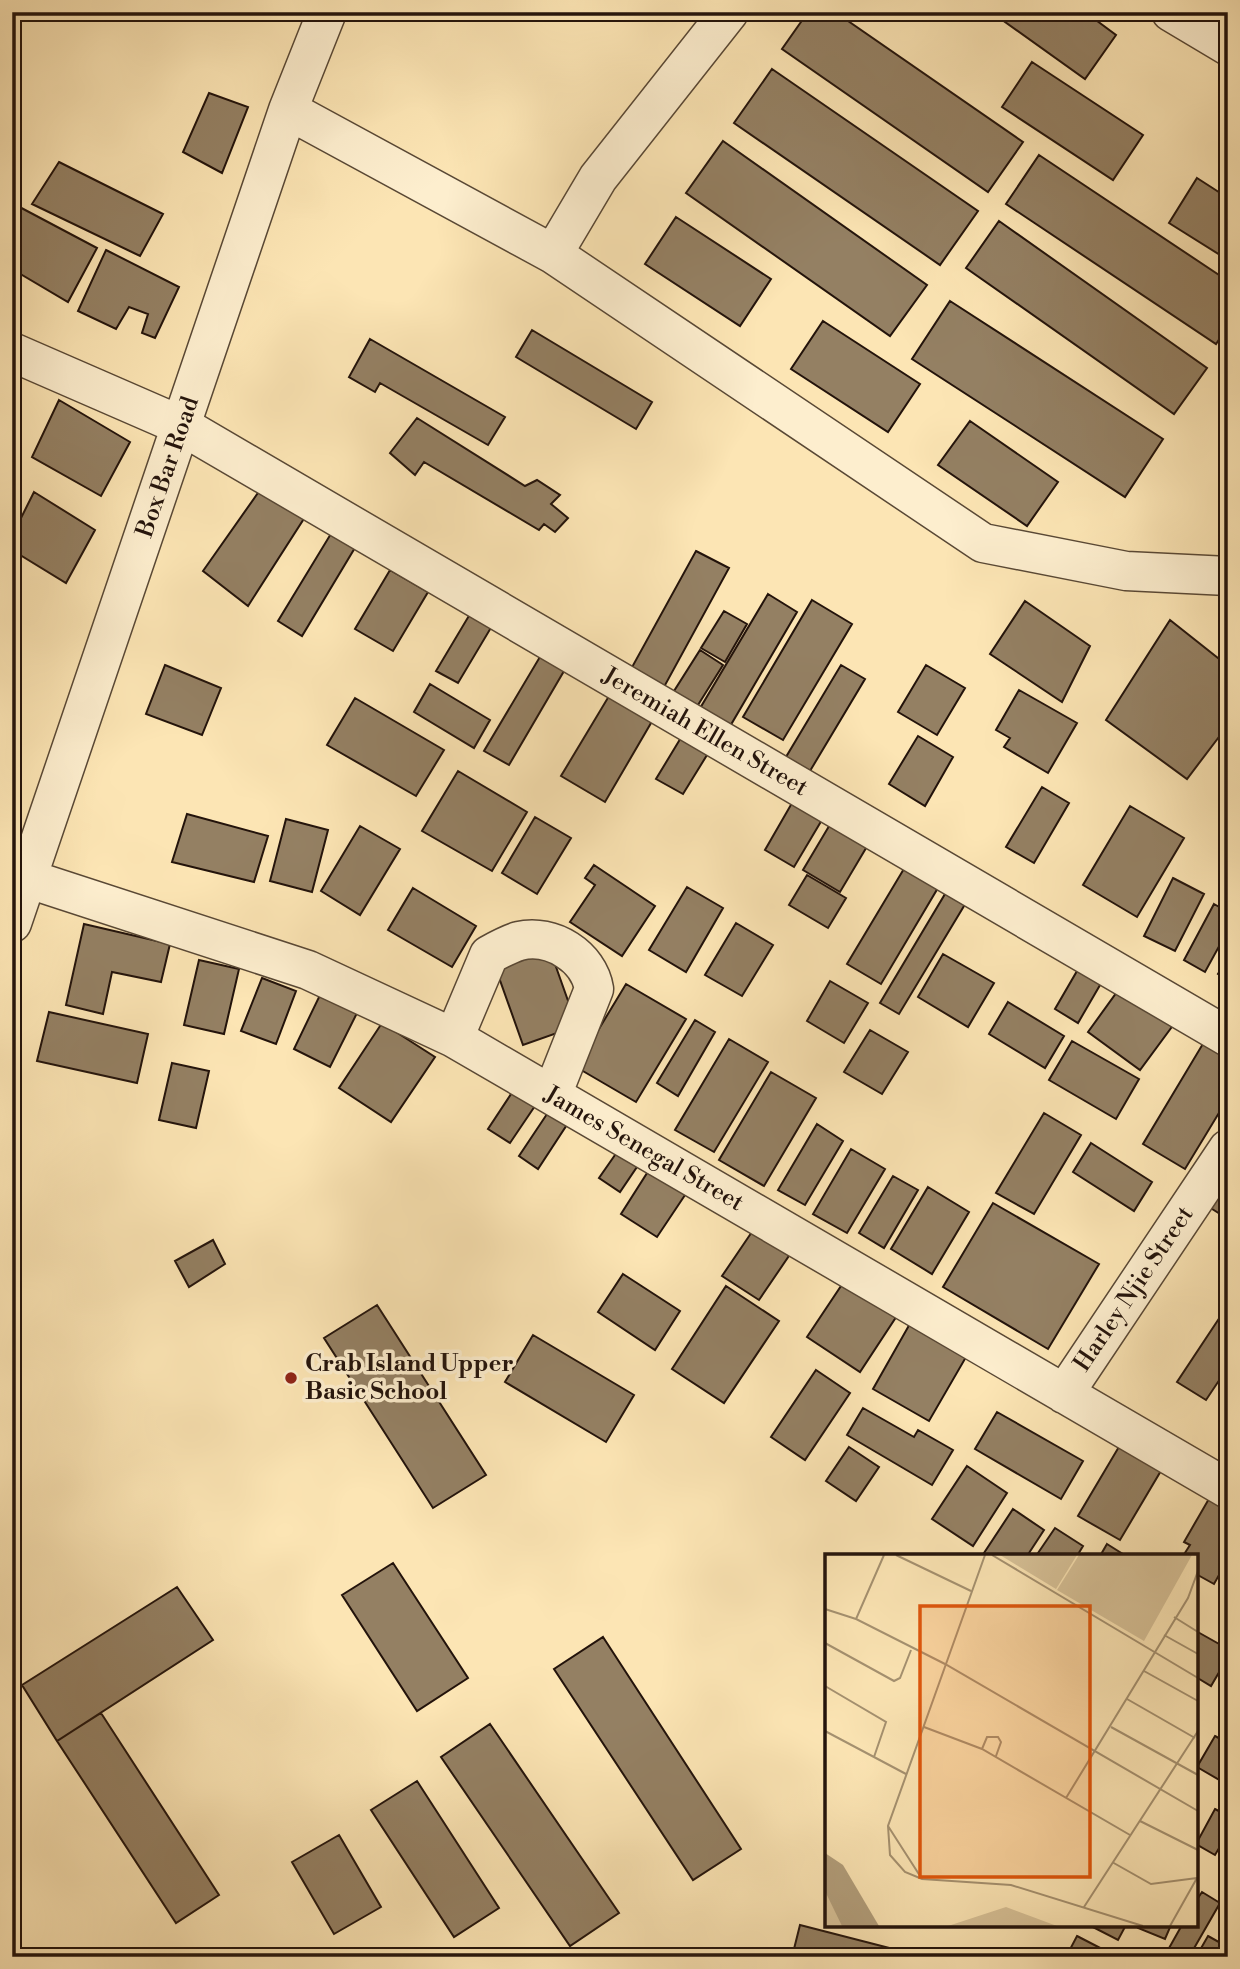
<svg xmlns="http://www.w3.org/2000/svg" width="1240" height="1969" font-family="'Libre Bodoni',serif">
  <rect width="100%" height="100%" fill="#fce5b4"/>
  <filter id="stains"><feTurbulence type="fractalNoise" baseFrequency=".00286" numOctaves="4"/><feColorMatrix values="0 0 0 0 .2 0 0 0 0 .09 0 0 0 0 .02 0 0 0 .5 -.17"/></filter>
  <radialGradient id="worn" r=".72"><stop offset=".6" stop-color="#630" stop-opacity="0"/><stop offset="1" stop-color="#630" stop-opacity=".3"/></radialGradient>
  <path fill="#948063" stroke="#23130b" stroke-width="2" d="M12,12H25L12,34Z
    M808,12H835L1023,142L988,192L782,49Z
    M991,12H1085L1116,35L1085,79Z
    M1032,62L1143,135L1113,180L1002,107Z
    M772,69L978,211L940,265L734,123Z
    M209,93L248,107L222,173L183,152Z
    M723,141L927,285L890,336L686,193Z
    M1039,155L1228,281V326L1216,344L1006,204Z
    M59,162L163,214L140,256L32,204Z
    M1197,178L1228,198V260L1169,223Z
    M12,203L97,248L68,302L12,269Z
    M676,217L771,279L740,326L645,264Z
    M999,221L1207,368L1174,414L966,268Z
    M106,250L179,287L155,338L142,333L148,314L129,307L116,329L78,311Z
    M950,301L1163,439L1125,497L912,359Z
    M823,321L920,384L888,432L791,369Z
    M532,330L652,402L636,429L516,357Z
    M370,339L505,417L488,445L380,383L375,392L349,377Z
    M59,400L130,442L101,496L32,457Z
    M417,418L525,486L537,480L560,495L551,504L568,518L555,532L544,524L539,530L424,462L415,475L390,453Z
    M970,421L1058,482L1027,526L938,465Z
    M260,490L305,517L248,606L203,571Z
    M34,492L95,530L66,583L12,550V536Z
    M332,532L356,546L302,636L278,621Z
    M696,551L729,568L664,687L631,669Z
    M390,570L428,592L393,651L355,629Z
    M768,594L797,612L729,728L699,710Z
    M812,600L852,624L783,740L743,717Z
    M1025,601L1090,646L1062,702L990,654Z
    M724,611L747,624L725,662L701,648Z
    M470,614L492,626L458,683L436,671Z
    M1170,620L1228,666V725L1187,779L1106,720Z
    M547,645L571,659L509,765L484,751Z
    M700,650L723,665L693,713L669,699Z
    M165,665L221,688L202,735L146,714Z
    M841,665L865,679L807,776L783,762Z
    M926,665L965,688L937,735L898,712Z
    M430,684L490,720L474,748L414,712Z
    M615,686L658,711L605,802L561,776Z
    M1019,690L1077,723L1048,773L1004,747L1010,738L996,730Z
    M355,698L444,750L416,796L327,745Z
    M688,726L715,742L683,794L656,779Z
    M918,736L953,757L925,806L889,784Z
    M458,771L527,812L492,871L422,831Z
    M1042,787L1069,803L1034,863L1006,847Z
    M796,796L826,813L794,867L765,850Z
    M1130,806L1184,838L1137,917L1083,885Z
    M187,814L268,836L254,882L172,862Z
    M835,816L872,838L840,892L803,870Z
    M535,817L571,838L537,894L502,873Z
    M286,819L328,830L312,892L270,881Z
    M360,826L400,849L360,915L321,891Z
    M911,857L945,876L881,984L847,964Z
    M594,865L655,906L622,956L570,922L595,885L585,878Z
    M807,875L846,898L828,928L789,905Z
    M1173,878L1204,894L1175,951L1144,936Z
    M951,884L970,896L899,1014L880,1003Z
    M687,887L723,908L686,972L649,950Z
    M413,888L476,926L452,967L388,930Z
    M1214,904L1228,912V930L1205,972L1184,960Z
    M736,923L773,945L742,996L705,975Z
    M84,924L170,944L161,982L112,972L103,1014L66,1005Z
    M550,950L577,1026L523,1045L496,969Z
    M943,954L994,983L968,1027L918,997Z
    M1228,958V980L1218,974Z
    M1084,959L1107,973L1078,1023L1055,1009Z
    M199,960L239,969L224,1034L184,1025Z
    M262,978L296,991L276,1044L241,1031Z
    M830,981L868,1003L844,1043L807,1021Z
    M626,984L686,1019L636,1102L576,1067Z
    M1122,985L1174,1024L1140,1070L1088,1032Z
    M320,995L357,1013L330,1067L294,1049Z
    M1008,1002L1064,1036L1045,1068L989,1034Z
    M49,1012L148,1034L137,1083L37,1061Z
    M695,1020L715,1032L678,1096L657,1083Z
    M382,1023L435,1057L391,1122L339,1088Z
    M870,1030L908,1052L882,1094L844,1072Z
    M1207,1037L1228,1049V1098L1185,1169L1143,1144Z
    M729,1039L768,1062L714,1152L675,1130Z
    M1072,1041L1139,1079L1116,1119L1049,1080Z
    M172,1063L209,1071L196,1128L159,1120Z
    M771,1072L816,1098L764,1186L719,1160Z
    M519,1082L541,1097L510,1143L488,1129Z
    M553,1105L572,1117L538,1169L519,1156Z
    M1044,1113L1081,1135L1034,1214L996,1193Z
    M817,1124L843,1141L805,1205L778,1190Z
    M624,1142L645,1155L620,1192L599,1178Z
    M1091,1143L1152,1182L1134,1211L1073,1172Z
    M851,1149L885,1169L847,1233L813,1214Z
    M656,1159L693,1183L657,1237L621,1214Z
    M893,1176L918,1190L884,1248L859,1233Z
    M1228,1179V1219L1209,1207Z
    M928,1187L969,1212L932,1274L891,1249Z
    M993,1203L1099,1264L1048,1349L943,1287Z
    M760,1220L797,1244L759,1300L722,1276Z
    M213,1240L225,1264L189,1287L175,1261Z
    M851,1271L904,1305L860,1372L807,1337Z
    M623,1274L680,1311L655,1350L598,1312Z
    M726,1286L779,1321L724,1403L672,1369Z
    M377,1305L486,1475L433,1508L324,1338Z
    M1224,1311L1228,1313V1367L1206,1400L1177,1382Z
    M916,1313L973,1345L929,1421L873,1389Z
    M533,1335L634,1395L606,1442L505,1382Z
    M816,1370L850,1393L805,1460L771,1437Z
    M863,1408L914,1437L918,1430L953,1450L932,1485L847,1435Z
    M997,1412L1083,1461L1061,1499L975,1449Z
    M1120,1445L1162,1469L1120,1540L1078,1516Z
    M849,1447L879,1467L856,1501L826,1481Z
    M967,1466L1007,1493L973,1546L932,1519Z
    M1210,1497L1228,1507V1559L1214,1584L1196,1574V1556H1183L1190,1545L1184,1542Z
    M1013,1509L1044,1530L1027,1556H982Z
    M1055,1528L1083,1546L1077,1556H1036Z
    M1107,1544L1126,1556H1100Z
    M393,1563L468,1678L417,1711L342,1595Z
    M177,1587L213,1640L57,1741L22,1685Z
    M1196,1631L1228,1649V1657L1211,1686L1196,1677Z
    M603,1637L741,1849L693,1880L554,1669Z
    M101,1713L219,1895L176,1923L57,1741Z
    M490,1724L619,1913L570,1946L441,1757Z
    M1215,1736L1228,1743V1785L1197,1767Z
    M417,1781L499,1908L454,1937L371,1810Z
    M1215,1809L1228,1816V1833L1215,1855L1196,1844Z
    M339,1835L381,1907L334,1934L292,1862Z
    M1202,1892L1220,1903L1189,1957H1164L1182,1925H1196V1901Z
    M1228,1919V1936L1221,1931Z
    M800,1925L905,1952L904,1957H792Z
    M1089,1925H1126L1118,1940Z
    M1139,1925H1171L1165,1939L1138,1928Z
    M1077,1936L1112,1954L1111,1957H1066Z
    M1208,1936L1228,1947V1957H1196Z"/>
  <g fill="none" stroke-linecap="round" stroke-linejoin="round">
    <g stroke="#594835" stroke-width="41">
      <path id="minor" d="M1171,12L1228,46
        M288,110L553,254L983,543L1126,571L1228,576
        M553,254L598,178L729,12
        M12,352L182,426L1228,1037
        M29,879L308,970L454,1038L1228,1489
        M12,923L288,110L327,12
        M454,1038L489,955C498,950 509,944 519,941C552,933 589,957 594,989L552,1095
        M1064,1394L1228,1149"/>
    </g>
    <use href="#minor" stroke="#fdeece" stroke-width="38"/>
  </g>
  <circle fill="#8f2418" stroke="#fdeece" stroke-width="2.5" cx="291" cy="1378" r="7"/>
  <g text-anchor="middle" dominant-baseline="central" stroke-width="7" stroke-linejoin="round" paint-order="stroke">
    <g font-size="24" fill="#23130b" stroke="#fdeece">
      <text transform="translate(168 467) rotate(-71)">Box Bar Road</text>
      <text transform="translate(705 732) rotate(30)">Jeremiah Ellen Street</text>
      <text transform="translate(644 1149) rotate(30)">James Senegal Street</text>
      <text transform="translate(1134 1289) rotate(-56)">Harley Njie Street</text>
    </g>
    <g font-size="24" font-weight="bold" fill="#23130b" stroke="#fdeece" text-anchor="start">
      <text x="305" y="1364">Crab Island Upper<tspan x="305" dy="28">Basic School</tspan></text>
    </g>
  </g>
  <g transform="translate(825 1554)">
    <rect width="373" height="373" fill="#fce5b4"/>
    <path d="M175,1H252L231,35ZM254,1H367L319,87L232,36ZM0,319L48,372H0ZM181,353L232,372H123Z" fill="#d7c197"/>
    <path d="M0,299L18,311L54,372H17L0,337Z" fill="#b29e7b"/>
    <path fill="none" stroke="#a59170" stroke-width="2" d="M59,1L31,65L120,110L373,257M71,1L146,37M160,1L63,272L65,301L80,318L97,325L186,331L318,372M167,1L373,124M0,55L31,65M349,63L373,78M339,81L373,100M0,89L69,127L75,124L86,96M319,117L373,147M0,132L61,168L49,203M302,145L370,184M99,173L157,195L305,281M286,173L373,221M0,177L81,220M157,195L162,183H173L176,188L171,202M241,244L363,44L373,17M315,267L373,296M63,272L97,325M287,308L326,330L372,324M259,353L373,177M345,372L372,324"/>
    <path fill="#de560c" fill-opacity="0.15" stroke="#de560c" stroke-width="3.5" d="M95,52H265V323H95Z"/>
    <rect width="373" height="373" fill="none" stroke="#23130b" stroke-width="3.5"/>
  </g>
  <rect width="1240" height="1969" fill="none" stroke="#fce5b4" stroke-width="42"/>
  <rect x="14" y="14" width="1212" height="1941" fill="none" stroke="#23130b" stroke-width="3.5"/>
  <rect x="21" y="21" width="1198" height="1927" fill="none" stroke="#23130b" stroke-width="2"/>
  <rect width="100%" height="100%" filter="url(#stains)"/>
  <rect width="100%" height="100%" fill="url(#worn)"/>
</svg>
